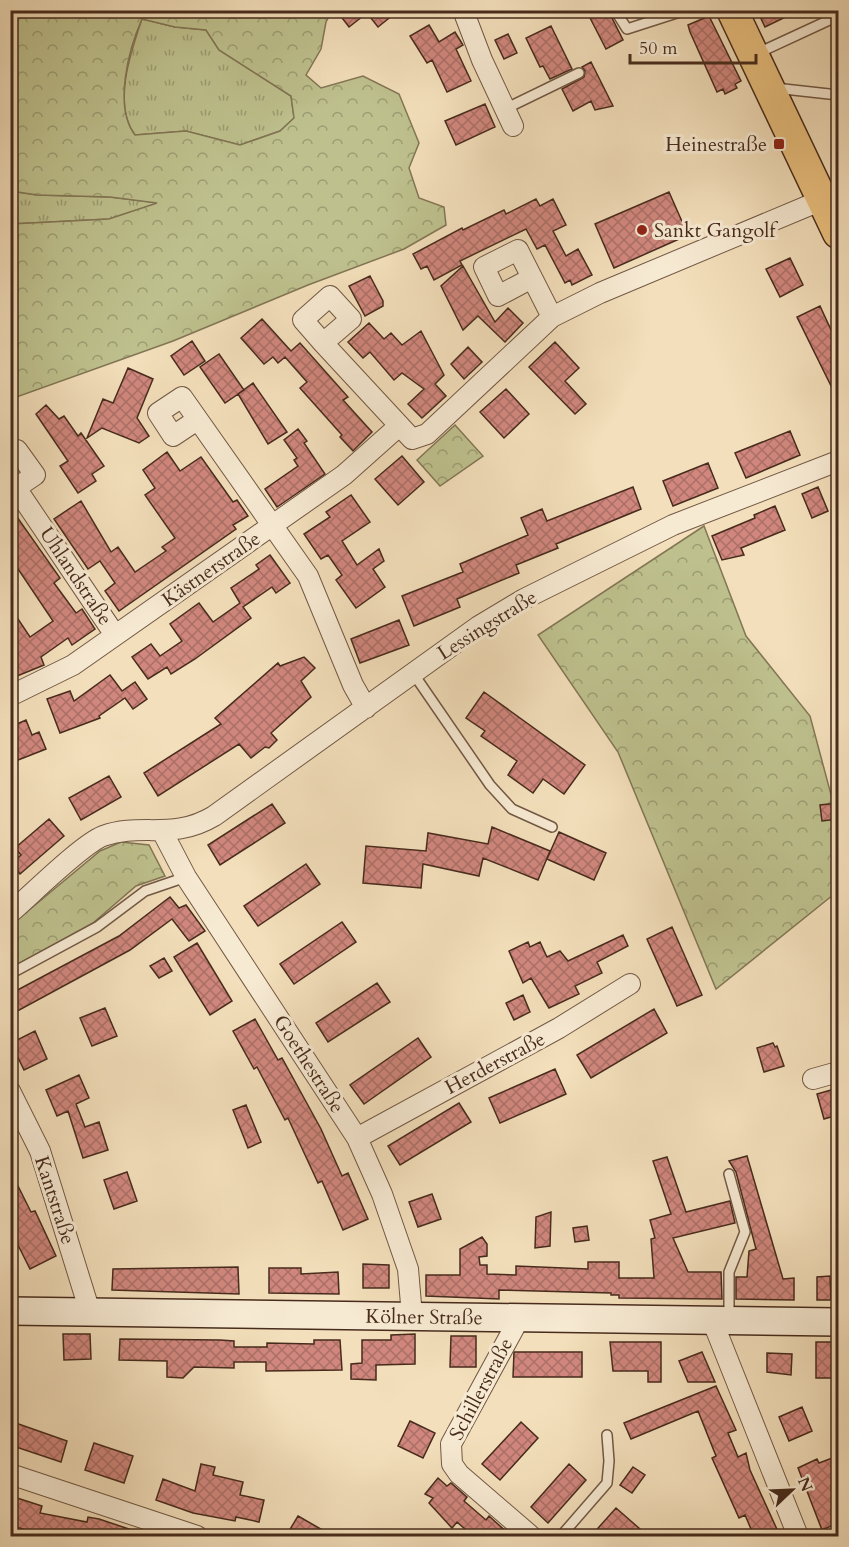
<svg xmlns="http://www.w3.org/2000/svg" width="849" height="1547" font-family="Cardo,serif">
  <defs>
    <pattern id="grass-tufts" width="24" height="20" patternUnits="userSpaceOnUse" patternTransform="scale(1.5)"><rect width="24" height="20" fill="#bec18e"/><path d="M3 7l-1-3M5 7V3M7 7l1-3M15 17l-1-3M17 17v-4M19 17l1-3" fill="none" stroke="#9c9d73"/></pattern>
    <pattern id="forest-crowns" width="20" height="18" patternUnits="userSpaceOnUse" patternTransform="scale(1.5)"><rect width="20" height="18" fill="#bec18e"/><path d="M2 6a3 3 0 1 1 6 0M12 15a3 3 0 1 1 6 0" fill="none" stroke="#9c9d73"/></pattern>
    <pattern id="building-cross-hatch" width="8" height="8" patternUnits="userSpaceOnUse" patternTransform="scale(1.5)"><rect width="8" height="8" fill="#d1877e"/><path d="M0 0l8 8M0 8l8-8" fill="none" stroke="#ab6f66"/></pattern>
  </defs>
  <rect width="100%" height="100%" fill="#f3dfbb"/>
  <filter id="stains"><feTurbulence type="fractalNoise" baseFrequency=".00333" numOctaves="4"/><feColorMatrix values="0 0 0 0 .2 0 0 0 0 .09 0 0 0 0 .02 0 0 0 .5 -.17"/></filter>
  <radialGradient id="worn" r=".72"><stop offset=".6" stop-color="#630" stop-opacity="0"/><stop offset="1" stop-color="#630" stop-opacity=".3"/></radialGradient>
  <path fill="url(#grass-tufts)" stroke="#827655" stroke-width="1.5" d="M142,19L175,27L206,30L219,50L291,96L294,118L280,131L240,145L186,131L135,135C112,105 131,51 142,19Z
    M11,191L38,195L110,197L159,203L109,219L11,224Z"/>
  <path fill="url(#forest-crowns)" stroke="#827655" stroke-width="1.5" fill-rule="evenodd" d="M11,10L332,11L326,22L321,49L306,75L321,88L363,76L399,94L419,143L409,168L419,198L444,207L446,225L404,249L308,285L173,341L11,399V224L109,219L157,203L110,197L37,195L11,191ZM142,19L175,27L206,30L219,50L291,96L294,118L280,131L240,145L186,131L135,135C113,107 129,48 142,19Z
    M455,425L483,456L440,486L417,460Z
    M704,526L746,636L810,716L837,817L838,891L716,989L618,752L538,635Z
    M121,842L149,845L165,876L136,886L93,923L11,968V925L100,851Z"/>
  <path fill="url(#building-cross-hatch)" stroke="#472b1c" stroke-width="1.5" d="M336,10H399L378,27L367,13L349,27Z
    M586,10H608L623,40L606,49Z
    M757,10H800L765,27Z
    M709,16L741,81L735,84L737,88L725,94L723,89L717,92L690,32L688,25Z
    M429,25L439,42L455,32L463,45L456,49L471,81L447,92L432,60L427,63L410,36Z
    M551,26L572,69L550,79L543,66L540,67L526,38Z
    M508,34L517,53L504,59L495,40Z
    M591,62L613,106L595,110L591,101L573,111L562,89L584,77L585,71L582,67Z
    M485,104L495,127L456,145L445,121Z
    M669,192L688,235L614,268L595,224Z
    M536,199L540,206L553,199L566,225L553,231L566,256L578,249L592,275L572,285L570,280L565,283L545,245L537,249L526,229L460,261L462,265L434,280L427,266L421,269L413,254L462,228L463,230L504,210L506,214Z
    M790,258L803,285L780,297L766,269Z
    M463,266L495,322L508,308L523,323L505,342L478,316L463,330L441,286Z
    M370,276L383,301V306L365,316L349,286Z
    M820,306L838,345V400L797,317Z
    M262,319L291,351L300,343L348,397L343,400L372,432L353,451L340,437L342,435L300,388L307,382L285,357L278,363L273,357L264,364L241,338Z
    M369,323L384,339L391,333L402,345L421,331L444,375L435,384L446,396L422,418L408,404L424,389L402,373L394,380L370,352L363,358L348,342Z
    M192,341L205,361L184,375L171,356Z
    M555,342L579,368L565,381L586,404L575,414L529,367Z
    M468,347L482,362L464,379L451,364Z
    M219,354L244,390L225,403L200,367Z
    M128,368L153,379L137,418L149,436L139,443L102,428L87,438L103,399L113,403Z
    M253,383L287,432L268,444L238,394Z
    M506,389L529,414L504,438L480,412Z
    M46,405L59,419L64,416L78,436L81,433L104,466L92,474L96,481L78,493L60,466L68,461L36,414Z
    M298,429L307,441L304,443L325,474L277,507L265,489L298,466L294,460L297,458L284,440Z
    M790,431L800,455L746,478L735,453Z
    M167,452L180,471L201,457L233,502L237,500L248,516L233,525L236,529L119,611L105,591L115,583L100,561L88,569L54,519L81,501L111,552L118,547L135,572L166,551L162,547L175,538L145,495L155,488L143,470Z
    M402,456L424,482L398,505L375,479Z
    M708,463L718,488L673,506L663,481Z
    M633,487L641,509L556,544L558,548L516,565L519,573L457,599L460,607L414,626L402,596L463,572L460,564L528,535L521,518L542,509L547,521Z
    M818,487L828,511L812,518L802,494Z
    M351,495L370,522L342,541L357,565L379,549L384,561L373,569L385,587L356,608L336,580L342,575L328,555L321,559L304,534L330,517L326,512Z
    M775,506L785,530L741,548L744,555L722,560L712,536L755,518L754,515Z
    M10,507L60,578L54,583L76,613L82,609L95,629L72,645L68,638L41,657L44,665L10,679V607L30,637L53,621L10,557Z
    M270,555L290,583L276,593L272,587L243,607L251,618L195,659L171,674L167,667L148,679L132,657L151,644L160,656L182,641L170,624L199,603L213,622L240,603L231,588L259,569L256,565Z
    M399,620L409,645L360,663L351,639Z
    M304,657L315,668L301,681L311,697L271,733L277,740L269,748L265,747L251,758L239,744L158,796L144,773L221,724L215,718L278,663L280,666Z
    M110,675L122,691L135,682L147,699L133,709L125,698L99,716L100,718L60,733L47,699L70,691L74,701Z
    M484,692L585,765L564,794L543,779L533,793L508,775L517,761L481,736L485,731L466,718Z
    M26,720L32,735L39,732L46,749L13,762L10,755V727Z
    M109,776L121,797L81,820L69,798Z
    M838,803V819L822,821L820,805Z
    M272,804L285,823L220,865L208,845Z
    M49,819L64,836L20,874L11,864L21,855L15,848Z
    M492,827L550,851L538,880L483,858L479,876L423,864L421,888L363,883L366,846L426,851L428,833L488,844Z
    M559,832L606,853L594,880L547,859Z
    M306,864L320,884L258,926L244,906Z
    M170,897L179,908L186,905L205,931L189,941L172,919L130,950L10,1015V994L119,936Z
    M342,922L356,942L294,984L280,964Z
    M672,927L702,995L677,1006L647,939Z
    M623,935L628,946L597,962L602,973L575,986L579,994L549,1008L531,978L523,983L509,951L528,942L530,947L540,942L547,957L560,951L568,961Z
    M197,943L232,1001L210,1015L174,957Z
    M164,958L172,971L159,978L150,966Z
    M377,983L390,1002L328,1042L316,1023Z
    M523,995L530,1012L514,1020L506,1003Z
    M105,1008L117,1036L92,1046L80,1018Z
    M654,1009L667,1033L591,1078L577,1055Z
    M255,1019L278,1060L282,1058L321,1129L342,1176L348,1173L368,1219L343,1230L322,1181L318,1183L288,1118L285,1120L257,1067L254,1069L233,1031Z
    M35,1031L47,1059L24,1070L11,1043Z
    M418,1038L431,1057L364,1104L350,1085Z
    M773,1043L775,1047L777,1046L784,1066L764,1072L757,1048Z
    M555,1069L566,1094L500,1123L489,1098Z
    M79,1075L89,1098L76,1104L85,1127L99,1122L108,1150L83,1158L68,1111L57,1116L46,1090Z
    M838,1088V1115L824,1119L817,1094Z
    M459,1103L471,1122L400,1165L388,1146Z
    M246,1105L261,1142L248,1148L233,1110Z
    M747,1156L783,1279L794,1278V1300L736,1299V1277H747L749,1251L756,1249L736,1172L729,1161Z
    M667,1157L686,1212L730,1201L735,1223L673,1238L688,1272H721L722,1299L619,1298V1295H611V1293L499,1290V1299L426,1296V1275H460V1249L482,1237L487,1244V1256L479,1257L480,1265H487V1274L516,1275V1266L588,1269V1262H619V1278H654L651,1239L655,1238L650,1220L671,1214L653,1161Z
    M10,1170L31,1212L35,1211L56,1256L30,1269L10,1229Z
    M127,1172L137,1201L114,1209L104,1180Z
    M432,1194L441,1219L418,1227L409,1202Z
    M551,1212L550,1246L535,1248L536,1217Z
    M587,1226L589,1240L575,1242L573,1228Z
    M363,1264L389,1265V1288H363Z
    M238,1267L239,1294L112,1290L113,1269Z
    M269,1268H301V1274L338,1272L339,1294L269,1293Z
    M830,1276L831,1300H817V1277Z
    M63,1334H90L91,1359L64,1360Z
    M415,1334V1364L376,1365V1380L351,1379V1364L362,1363V1340H391V1335Z
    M451,1336H476V1367H450Z
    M120,1339L220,1340L234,1341V1347H267V1343L314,1344V1340H340L342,1370L266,1371V1362H234V1368L194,1367L183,1378L167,1377V1361L119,1360Z
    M610,1342H661V1382H648V1371H613Z
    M816,1342H838V1378H816Z
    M514,1352H582V1377H513Z
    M702,1352L715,1382H688L679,1361Z
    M767,1353L792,1354L791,1375L767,1372Z
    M716,1386L736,1430L728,1433L738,1457L746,1453L750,1470L780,1536H754L745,1515L739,1518L712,1458L716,1456L698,1411L631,1439L624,1423Z
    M802,1407L812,1431L789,1441L779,1417Z
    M10,1421L67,1441L61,1462L10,1445Z
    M410,1421L435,1433L423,1458L398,1446Z
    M521,1422L538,1438L500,1480L482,1464Z
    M94,1443L133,1456L124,1483L85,1470Z
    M835,1457L838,1463V1523L822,1530L798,1468L817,1459L819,1463Z
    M201,1464L215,1467L213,1475L243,1482L240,1495L264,1500L259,1522L236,1517L235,1521L193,1513L156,1500L163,1479L195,1491Z
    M569,1464L586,1480L548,1523L531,1507Z
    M633,1467L645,1475L632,1493L620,1485Z
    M438,1478L447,1486L451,1483L467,1497L464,1501L486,1520L489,1516L511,1536H473L457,1522L452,1528L429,1503L433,1498L425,1494Z
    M17,1498L42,1506L40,1513L87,1522L88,1517L99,1519L144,1534V1536H45L10,1525Z
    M616,1508L648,1536H591Z
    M298,1516L333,1536H286Z"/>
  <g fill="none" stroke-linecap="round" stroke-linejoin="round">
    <g stroke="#725844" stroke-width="12">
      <path id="lane" d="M615,10L627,29L686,10
        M756,54L838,16
        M775,88L838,95
        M505,109L579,73
        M413,673L490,785L512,809L552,827
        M10,974L97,927L145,891L186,877
        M729,1174L745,1232L729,1272V1319
        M561,1536L607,1483L609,1461L607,1435"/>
    </g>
    <g stroke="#725844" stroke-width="22">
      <path id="street" d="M463,10L482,60L513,126
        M532,278L498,296L484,267L518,250L552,317
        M323,343L303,320L330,296L351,319L323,343L412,439L427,434L552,317L600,293L822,200
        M197,420L173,436L158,413L182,397L308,576L353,685L366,708
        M10,454L17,450L35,475L10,492
        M16,488L115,635
        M10,696L73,665L344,475L399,426
        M162,831L186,877L357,1138L382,1194L408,1269L412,1316
        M10,913C30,896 82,844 103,836C142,822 172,841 214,816L479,626L524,599L673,525L838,461
        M813,1079L838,1072
        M10,1091L40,1151L90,1312
        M357,1138L559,1028L630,984
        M520,1317L451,1444L452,1464L459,1474L531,1536
        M712,1320L798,1536
        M10,1474L197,1536"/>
    </g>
    <g stroke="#472b1c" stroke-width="30">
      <g id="secondary">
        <path id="s1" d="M10,1311L838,1322"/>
      </g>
    </g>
    <g stroke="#472b1c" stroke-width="33">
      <path id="primary" d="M732,10L838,233"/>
    </g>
    <use href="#lane" stroke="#f7ead3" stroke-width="9"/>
    <use href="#street" stroke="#f7ead3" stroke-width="20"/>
    <use href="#secondary" stroke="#f7ead3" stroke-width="27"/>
    <use href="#primary" stroke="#eac07e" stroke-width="30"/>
  </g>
  <g fill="#8f2418" stroke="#f7ead3" stroke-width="2">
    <rect x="773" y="138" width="12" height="12" rx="3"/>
    <circle cx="642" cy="230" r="6"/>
  </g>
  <g text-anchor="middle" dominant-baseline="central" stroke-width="6" stroke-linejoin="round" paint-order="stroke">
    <g font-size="20" fill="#472b1c" stroke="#f7ead3" text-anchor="end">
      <text x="767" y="144">Heinestraße</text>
      <text x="654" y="230" text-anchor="start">Sankt Gangolf</text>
    </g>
    <g font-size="20" fill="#472b1c" stroke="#f7ead3">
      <text transform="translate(211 569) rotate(-35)">Kästnerstraße</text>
      <text transform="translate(76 576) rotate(56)">Uhlandstraße</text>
      <text transform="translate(487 625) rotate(-32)">Lessingstraße</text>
      <text transform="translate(495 1063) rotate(-28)">Herderstraße</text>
      <text transform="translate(309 1064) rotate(57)">Goethestraße</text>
      <text transform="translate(55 1200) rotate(72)">Kantstraße</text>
      <text stroke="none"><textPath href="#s1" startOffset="414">Kölner Straße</textPath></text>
      <text transform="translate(481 1389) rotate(-62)">Schillerstraße</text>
    </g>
  </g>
  <rect width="849" height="1547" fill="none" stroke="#f3dfbb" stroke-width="36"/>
  <rect x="12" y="12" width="825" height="1523" fill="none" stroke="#472b1c" stroke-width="3"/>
  <rect x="18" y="18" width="813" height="1511" fill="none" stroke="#472b1c" stroke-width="1.5"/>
  <g transform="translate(792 1490) rotate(67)" stroke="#f7ead3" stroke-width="4.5" paint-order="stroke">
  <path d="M0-4.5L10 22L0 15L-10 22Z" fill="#472b1c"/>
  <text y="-9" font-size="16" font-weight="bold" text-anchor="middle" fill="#472b1c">N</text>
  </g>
  <path d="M630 54v9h126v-9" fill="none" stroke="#472b1c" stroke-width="3"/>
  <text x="639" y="54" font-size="18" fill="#472b1c" stroke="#f7ead3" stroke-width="4.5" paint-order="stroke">50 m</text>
  <rect width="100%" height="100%" filter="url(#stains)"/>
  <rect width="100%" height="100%" fill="url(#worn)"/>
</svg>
